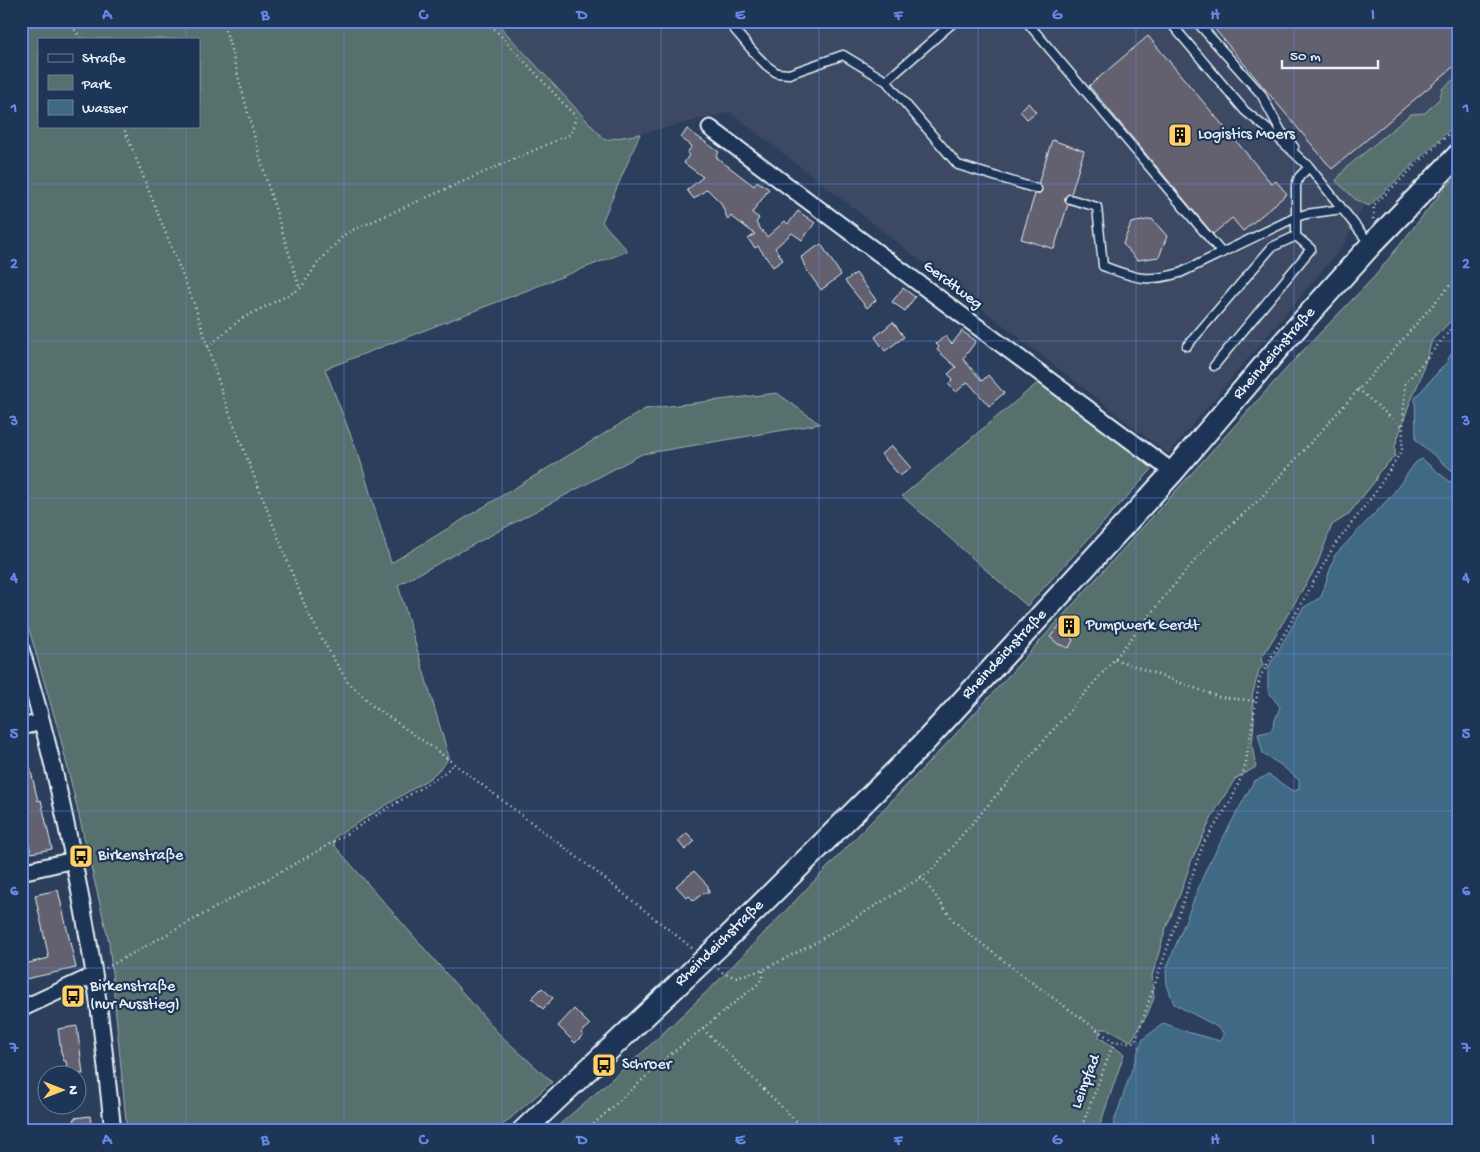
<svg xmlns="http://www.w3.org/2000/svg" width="1480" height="1152" font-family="'Gochi Hand',sans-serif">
  <rect width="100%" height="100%" fill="#2b3e5c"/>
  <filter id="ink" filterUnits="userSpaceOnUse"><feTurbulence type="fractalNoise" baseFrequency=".02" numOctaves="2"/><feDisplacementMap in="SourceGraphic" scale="10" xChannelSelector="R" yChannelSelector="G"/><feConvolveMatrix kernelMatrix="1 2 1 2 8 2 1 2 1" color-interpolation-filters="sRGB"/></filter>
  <g filter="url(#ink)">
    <path fill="#3c4862" d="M495,21H1459V115L1368,198L1343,246L1168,454L730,112L640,134L605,140Z"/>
    <path fill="#56706d" stroke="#9fb0b2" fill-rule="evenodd" d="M21,21H495L605,140L640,134L602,222L628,251L325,369L360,459L391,563L645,409L777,393L820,424L642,454L398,585L449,757L444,765L430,778L335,837L334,845L499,1034L552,1082L496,1131H127L109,942L60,736L21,602ZM39,39H199V126H39Z
      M1459,75V121L1369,206L1355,199L1336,181L1346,168L1411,114L1425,113L1440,98L1442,89Z
      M1459,174V313L1432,340L1419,382L1409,405L1395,446V456L1378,473L1375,481L1348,515L1332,525L1316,567L1261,659L1263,665L1259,670L1252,696L1254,722L1252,746L1256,767L1235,779L1215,811L1192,859L1180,894L1166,928L1152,976L1154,998L1147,1015L1131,1041L1107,1029H1100L1099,1037L1124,1054L1098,1131H552L644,1051L717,982L953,737L1296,358L1375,276L1445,188Z
      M1040,381L1155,466L1027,606L902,496Z"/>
    <path fill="#3f6986" stroke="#839fb4" d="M1459,340V1131H1111L1142,1040L1164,1023L1187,1032L1220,1041L1223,1037V1032L1214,1025L1174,1004L1167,985L1166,970L1206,869L1254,781L1269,775L1291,790L1295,791L1299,789V780L1281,765L1263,754L1258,734L1271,731L1280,707L1268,691V668L1303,608L1321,597L1335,555L1392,495L1416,462L1422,459L1450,482H1454L1457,479L1456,474L1416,440L1415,398L1446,363Z"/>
    <path fill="#64616f" stroke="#e8f1f8" d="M1208,21H1459V62L1332,169Z
      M1148,36L1272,184L1276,181L1287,194L1243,231L1232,218L1213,234L1089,86Z
      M1028,103L1036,112L1027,119L1020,111Z
      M687,129L719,152L716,157L754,186L757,181L769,189L752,213L759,218L756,223L767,237L785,221L788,224L798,211L815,223L802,240L792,233L775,248L783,260L773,267L758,246L755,248L748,239L755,234L731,216L728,220L721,203L707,189L694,199L687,190L703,177L684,163L689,155L687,153L692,146L681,138Z
      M1052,140L1084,151L1071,194H1068L1065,197V201L1068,204L1054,249L1021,239L1035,194L1040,193L1042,190L1041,186L1038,184Z
      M1152,219L1167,236L1159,257L1137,260L1123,244L1131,223Z
      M821,244L841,275L821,290L806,269L801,257Z
      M856,273L876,300L867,308L845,281Z
      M903,288L915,297L905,311L892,302Z
      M893,322L904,337L885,351L875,337Z
      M962,331L976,341L963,359L982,381L988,375L1004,393L989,406L968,382L956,392L948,384L953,379L948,374L956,367L937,350L939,347L936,344L945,336L952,344Z
      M892,446L911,468L900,476L881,454Z
      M1068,616L1079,626L1070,637L1073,640L1069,648L1058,644L1050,637Z
      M21,746H25L38,801L41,800L52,849L31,853L22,814H21Z
      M687,833L695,841L685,850L678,841Z
      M694,871L708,886L709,893H703L694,901L689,896L687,898L676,886Z
      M58,890L76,968L21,980V965L49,958L35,895Z
      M542,988L553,998L543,1009L532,998Z
      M574,1009L590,1025L581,1033L583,1035L575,1043L558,1026Z
      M77,1026L83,1074H68L66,1061H64L61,1052L58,1029Z
      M90,1116L92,1131H75L74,1118Z"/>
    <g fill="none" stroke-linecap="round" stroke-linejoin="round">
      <g stroke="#e8f1f8" stroke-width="11">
        <path id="lane" d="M727,21L757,56L767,66L777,73L789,74L843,55L886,81L958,165L1037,189
          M1026,21L1222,253
          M1169,21L1245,111L1276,136L1309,167L1299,177L1296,185V236L1272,247L1187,346
          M1196,21L1261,94L1281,131L1294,147
          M886,81L955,21
          M1307,164L1369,243
          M1070,199L1097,207L1103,266C1136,278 1145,283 1180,273L1296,217L1306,214L1342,209
          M1214,366L1311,249L1296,236"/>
      </g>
      <g stroke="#e8f1f8" stroke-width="19">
        <path id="street" d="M710,128L1173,472
          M21,649C54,754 76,864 94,973C102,1025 107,1078 113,1131
          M21,727L42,722
          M21,872L74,860
          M21,1009L94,975"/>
      </g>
      <g stroke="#e8f1f8" stroke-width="25">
        <path id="secondary" d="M523,1131L720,945L921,746L1173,472L1282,344L1371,245L1459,154"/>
      </g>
      <path stroke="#e8f1f8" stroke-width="2.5" stroke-dasharray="1 4" stroke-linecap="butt" d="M69,21L81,39
        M221,21L227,35L266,179L300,289
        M123,126L196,309L225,402L307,611L330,653L347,681L373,706L432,747L590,867L692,948
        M1373,219L1374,205L1459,124
        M208,347L241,319L300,289L318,263L346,233L571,134L576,117L487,21
        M1358,389L1403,428
        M1115,659L1219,697L1256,701
        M921,876L953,920L964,930L1030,981L1114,1042H1135L1203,844L1231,801L1245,768L1260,677L1334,546L1375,493L1402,450L1405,384L1447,334L1459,316
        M106,968L320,850L437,778L454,765
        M718,969L725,974L736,977L763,970L813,944L930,872L1118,655L1164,597L1209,544L1258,501L1368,379L1459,275
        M703,1029L806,1131
        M586,1131L671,1054L758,984L763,977V970
        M1080,1131L1114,1042"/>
      <use href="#lane" stroke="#1d3557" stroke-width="8"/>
      <use href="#street" stroke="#1d3557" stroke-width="15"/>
      <use href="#secondary" stroke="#1d3557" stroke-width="21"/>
    </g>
  </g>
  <path fill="none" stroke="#6487e3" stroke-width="1" stroke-opacity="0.55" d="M186,21V39M344,21V1131M502,21V1131M661,21V1131M819,21V1131M978,21V1131M1136,21V1131M1294,21V1131M186,126V1131M21,184H1459M21,341H1459M21,498H1459M21,654H1459M21,811H1459M21,968H1459"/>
  <defs>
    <g id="building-square" transform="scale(1.25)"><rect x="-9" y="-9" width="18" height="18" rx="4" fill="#ffd166" stroke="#1d3557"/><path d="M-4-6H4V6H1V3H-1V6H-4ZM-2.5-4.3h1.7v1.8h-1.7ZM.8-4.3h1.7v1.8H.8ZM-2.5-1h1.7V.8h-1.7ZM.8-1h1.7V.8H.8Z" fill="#111"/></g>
    <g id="bus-square" transform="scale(1.25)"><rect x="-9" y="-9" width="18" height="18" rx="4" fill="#ffd166" stroke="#1d3557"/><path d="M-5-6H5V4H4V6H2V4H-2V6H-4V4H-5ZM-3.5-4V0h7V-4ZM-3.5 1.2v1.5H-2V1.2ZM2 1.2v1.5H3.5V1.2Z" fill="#111"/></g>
  </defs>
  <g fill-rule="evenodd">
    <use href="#building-square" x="1180" y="135"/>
    <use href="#building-square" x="1069" y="626"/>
    <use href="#bus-square" x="81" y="856"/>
    <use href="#bus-square" x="73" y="996"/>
    <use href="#bus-square" x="604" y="1065"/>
  </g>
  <g text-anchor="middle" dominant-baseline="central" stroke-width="4.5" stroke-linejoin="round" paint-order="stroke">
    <g font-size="16" fill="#e8f1f8" stroke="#1d3557" text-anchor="start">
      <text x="1198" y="135">Logistics Moers</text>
      <text x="1086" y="626">Pumpwerk Gerdt</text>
      <text x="98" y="856">Birkenstraße</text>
      <text x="90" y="987">Birkenstraße<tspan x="90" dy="18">(nur Ausstieg)</tspan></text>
      <text x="622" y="1065">Schroer</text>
    </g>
    <g font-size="16" fill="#e8f1f8" stroke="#1d3557">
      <text transform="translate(952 286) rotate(37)">Gerdtweg</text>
      <text transform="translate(1275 354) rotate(-49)">Rheindeichstraße</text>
      <text transform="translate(1005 655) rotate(-47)">Rheindeichstraße</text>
      <text transform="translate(720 944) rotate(-44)">Rheindeichstraße</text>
      <text transform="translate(1087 1082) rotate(-69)">Leinpfad</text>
    </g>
  </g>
  <rect width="1480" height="1152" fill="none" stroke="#1d3557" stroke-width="55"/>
  <rect x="38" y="38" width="162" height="90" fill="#1d3557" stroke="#6e8097"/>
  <rect x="48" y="54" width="25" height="8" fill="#1d3557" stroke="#6e8097"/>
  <text x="82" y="62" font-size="15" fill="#e8f1f8">Straße</text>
  <rect x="48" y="75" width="25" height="15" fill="#56706d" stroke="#6e8097"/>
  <text x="82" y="88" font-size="15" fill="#e8f1f8">Park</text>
  <rect x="48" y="100" width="25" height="15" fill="#3f6986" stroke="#6e8097"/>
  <text x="82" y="112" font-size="15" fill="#e8f1f8">Wasser</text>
  <g transform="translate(62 1090) rotate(90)"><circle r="24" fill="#1d3557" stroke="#6e8097"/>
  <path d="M0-4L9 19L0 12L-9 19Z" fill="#ffd166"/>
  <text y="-8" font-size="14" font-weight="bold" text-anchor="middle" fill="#e8f1f8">N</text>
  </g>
  <path d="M1282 60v8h96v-8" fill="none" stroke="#e8f1f8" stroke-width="2.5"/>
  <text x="1290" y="60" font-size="15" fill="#e8f1f8" stroke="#1d3557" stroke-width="4" paint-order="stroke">50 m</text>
  <rect x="28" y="28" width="1424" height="1096" fill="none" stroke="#6487e3" stroke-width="2"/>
  <g font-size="16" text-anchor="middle" font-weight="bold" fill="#6487e3">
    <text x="107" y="19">A</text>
    <text x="265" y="19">B</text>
    <text x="423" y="19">C</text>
    <text x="582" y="19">D</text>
    <text x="740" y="19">E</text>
    <text x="898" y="19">F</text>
    <text x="1057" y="19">G</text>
    <text x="1215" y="19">H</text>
    <text x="1373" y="19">I</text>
    <text x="14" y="112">1</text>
    <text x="1466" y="112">1</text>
    <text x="14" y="268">2</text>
    <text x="1466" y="268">2</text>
    <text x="14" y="425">3</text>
    <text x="1466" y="425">3</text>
    <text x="14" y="582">4</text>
    <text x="1466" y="582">4</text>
    <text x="14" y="738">5</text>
    <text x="1466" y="738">5</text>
    <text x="14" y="895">6</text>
    <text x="1466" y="895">6</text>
    <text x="14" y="1052">7</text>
    <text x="1466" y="1052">7</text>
    <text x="107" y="1144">A</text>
    <text x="265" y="1144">B</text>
    <text x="423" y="1144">C</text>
    <text x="582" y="1144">D</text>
    <text x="740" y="1144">E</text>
    <text x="898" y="1144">F</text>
    <text x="1057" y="1144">G</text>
    <text x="1215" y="1144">H</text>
    <text x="1373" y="1144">I</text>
  </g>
</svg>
